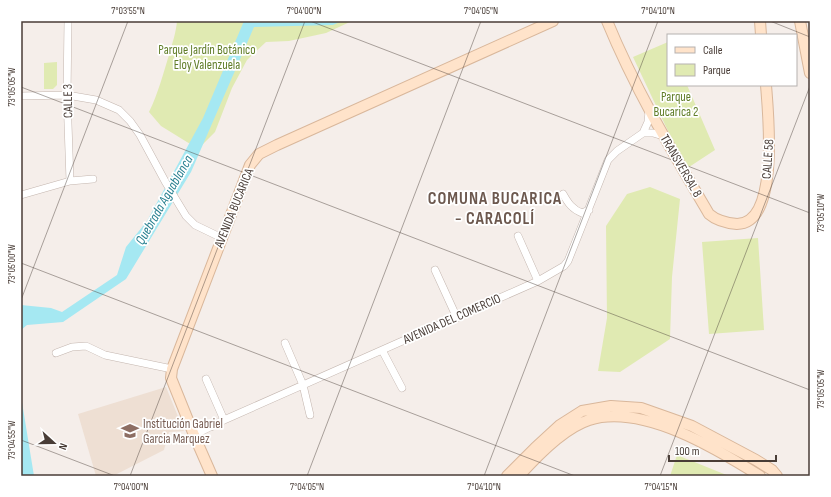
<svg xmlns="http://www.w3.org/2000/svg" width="831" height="497" font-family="'Sofia Sans Condensed',sans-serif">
  <rect width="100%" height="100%" fill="#f5eeea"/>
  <path fill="#eedfd3" d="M166,387L184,431L169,432L164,450L113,476H96L78,414Z"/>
  <path fill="#e0eab2" d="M177,21H352L326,33L289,41L266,42L247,60L232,88L215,132L202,145L195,147L161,126L149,112C158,94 163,74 169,55C172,44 176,33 177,21Z
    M668,42V85H687L715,150L686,169L633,57Z
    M57,62V85L53,89H44V63Z
    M650,187L680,199L672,277L670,339L620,372L598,371L607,318L606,226L627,194Z
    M758,238L764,330L709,334L702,242Z
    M677,455L729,476H670Z"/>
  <path fill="#a5e8f2" d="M244,21H342L333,25L254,27L191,172L126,279L63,322L27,325L21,330V305L51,308L62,312L117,275L126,247L147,221L203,118Z
    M21,396L34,476H21Z"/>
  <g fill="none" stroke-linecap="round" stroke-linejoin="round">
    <g stroke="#c4b6af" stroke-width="8">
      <path id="minor" d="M68,21L67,95L70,181
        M21,96L67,95L96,100L119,110L130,121L140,135L166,183L186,216L195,225L222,238
        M643,133H653L663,136
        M563,194C568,203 572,209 582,213L589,210
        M21,195L70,181L93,179
        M518,236L538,281
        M435,270L457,318
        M285,343L303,385L310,415
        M382,350L402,388
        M56,353L72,347L86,346L105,355L172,369
        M206,379L224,420
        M188,420L204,426L211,427
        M194,435L224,420L538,281L564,266L568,261L608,160L617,151L643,133L648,122L649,111"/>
    </g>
    <g stroke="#d9b79b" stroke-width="12">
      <path id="secondary" d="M607,21C635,89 672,151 709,214C717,221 726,223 737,224C780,224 768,112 766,85
        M760,21L761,35
        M800,21L810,73
        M212,476L194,435L171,378L172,369L250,165L259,154L277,145L553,21
        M507,476L535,448L560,425L582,411L611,406L641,408L692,426L756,460L772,470L777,476
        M519,476C536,457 564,428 589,420C642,403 717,449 760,476"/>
    </g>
    <use href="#minor" stroke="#fff" stroke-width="7"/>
    <use href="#secondary" stroke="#ffe3ca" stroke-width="10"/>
  </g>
  <path fill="none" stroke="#493d37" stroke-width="1" stroke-opacity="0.45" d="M310,21L810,213M770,21L810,37M21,87L810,390M21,263L575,476M21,300L128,21M21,440L115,476M130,476L305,21M307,476L481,21M484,476L658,21M660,476L810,86"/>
  <defs>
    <g id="school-bare" transform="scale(1.38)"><path d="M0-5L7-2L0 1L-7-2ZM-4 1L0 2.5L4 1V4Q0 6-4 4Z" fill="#8d6e63" stroke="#fff" stroke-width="2.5" paint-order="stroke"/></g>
  </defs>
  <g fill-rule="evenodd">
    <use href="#school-bare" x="130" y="431"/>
  </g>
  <g text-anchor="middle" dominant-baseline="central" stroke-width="3.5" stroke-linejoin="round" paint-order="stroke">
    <g font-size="13" fill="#607d28" stroke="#fff">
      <text x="207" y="50">Parque Jardín Botánico<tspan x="207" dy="15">Eloy Valenzuela</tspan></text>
      <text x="676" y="97">Parque<tspan x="676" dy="15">Bucarica 2</tspan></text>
    </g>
    <g font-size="13" fill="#493d37" stroke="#fff">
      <text transform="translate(68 101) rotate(-91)">CALLE 3</text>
      <text transform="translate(768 159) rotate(-86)">CALLE 58</text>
      <text transform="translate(681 166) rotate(60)">TRANSVERSAL 8</text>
      <text transform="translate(234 208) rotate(-68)">AVENIDA BUCARICA</text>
      <text transform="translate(452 319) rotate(-24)">AVENIDA DEL COMERCIO</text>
    </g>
    <g font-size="13" fill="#785e54" stroke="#fff" text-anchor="start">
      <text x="143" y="424">Institución Gabriel<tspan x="143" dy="15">Garcia Marquez</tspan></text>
    </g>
    <g font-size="14" font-style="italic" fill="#267f8f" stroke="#fff">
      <text transform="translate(164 200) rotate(-60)">Quebrada Aguablanca</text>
    </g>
    <g font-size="17" font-weight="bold" letter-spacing="1" fill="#6c584e" stroke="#fff">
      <text x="495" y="199">COMUNA BUCARICA<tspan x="495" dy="20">- CARACOLÍ</tspan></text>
    </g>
  </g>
  <rect width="831" height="497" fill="none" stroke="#ffffff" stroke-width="44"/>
  <rect x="667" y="34" width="130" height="52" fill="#ffffff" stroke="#b6b1af"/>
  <rect x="675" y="47" width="20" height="6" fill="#ffe3ca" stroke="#b6b1af"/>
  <text x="703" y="54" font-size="12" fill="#493d37">Calle</text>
  <rect x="675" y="64" width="20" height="12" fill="#e0eab2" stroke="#b6b1af"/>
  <text x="703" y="74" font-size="12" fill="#493d37">Parque</text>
  <g transform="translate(54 443) rotate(111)" stroke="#ffffff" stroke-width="3" paint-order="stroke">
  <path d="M0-3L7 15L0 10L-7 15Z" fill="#493d37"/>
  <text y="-6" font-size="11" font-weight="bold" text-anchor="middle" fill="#493d37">N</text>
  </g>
  <path d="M669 455v6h107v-6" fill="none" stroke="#493d37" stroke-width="2"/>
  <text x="675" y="455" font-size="12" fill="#493d37" stroke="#ffffff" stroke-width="3" paint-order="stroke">100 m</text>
  <rect x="22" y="22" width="787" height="453" fill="none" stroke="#493d37" stroke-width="1.5"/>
  <g font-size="10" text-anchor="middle" fill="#493d37">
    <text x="128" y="14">7°03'55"N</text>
    <text x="304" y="14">7°04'00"N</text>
    <text x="481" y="14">7°04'05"N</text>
    <text x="658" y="14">7°04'10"N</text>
    <text transform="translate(11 87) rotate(-90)" y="4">73°05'05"W</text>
    <text transform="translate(820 213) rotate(-90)" y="4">73°05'10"W</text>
    <text transform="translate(11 264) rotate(-90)" y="4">73°05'00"W</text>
    <text transform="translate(820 389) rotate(-90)" y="4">73°05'05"W</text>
    <text transform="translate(11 440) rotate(-90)" y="4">73°04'55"W</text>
    <text x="131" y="490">7°04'00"N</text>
    <text x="307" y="490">7°04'05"N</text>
    <text x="484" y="490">7°04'10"N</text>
    <text x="661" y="490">7°04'15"N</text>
  </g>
</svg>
